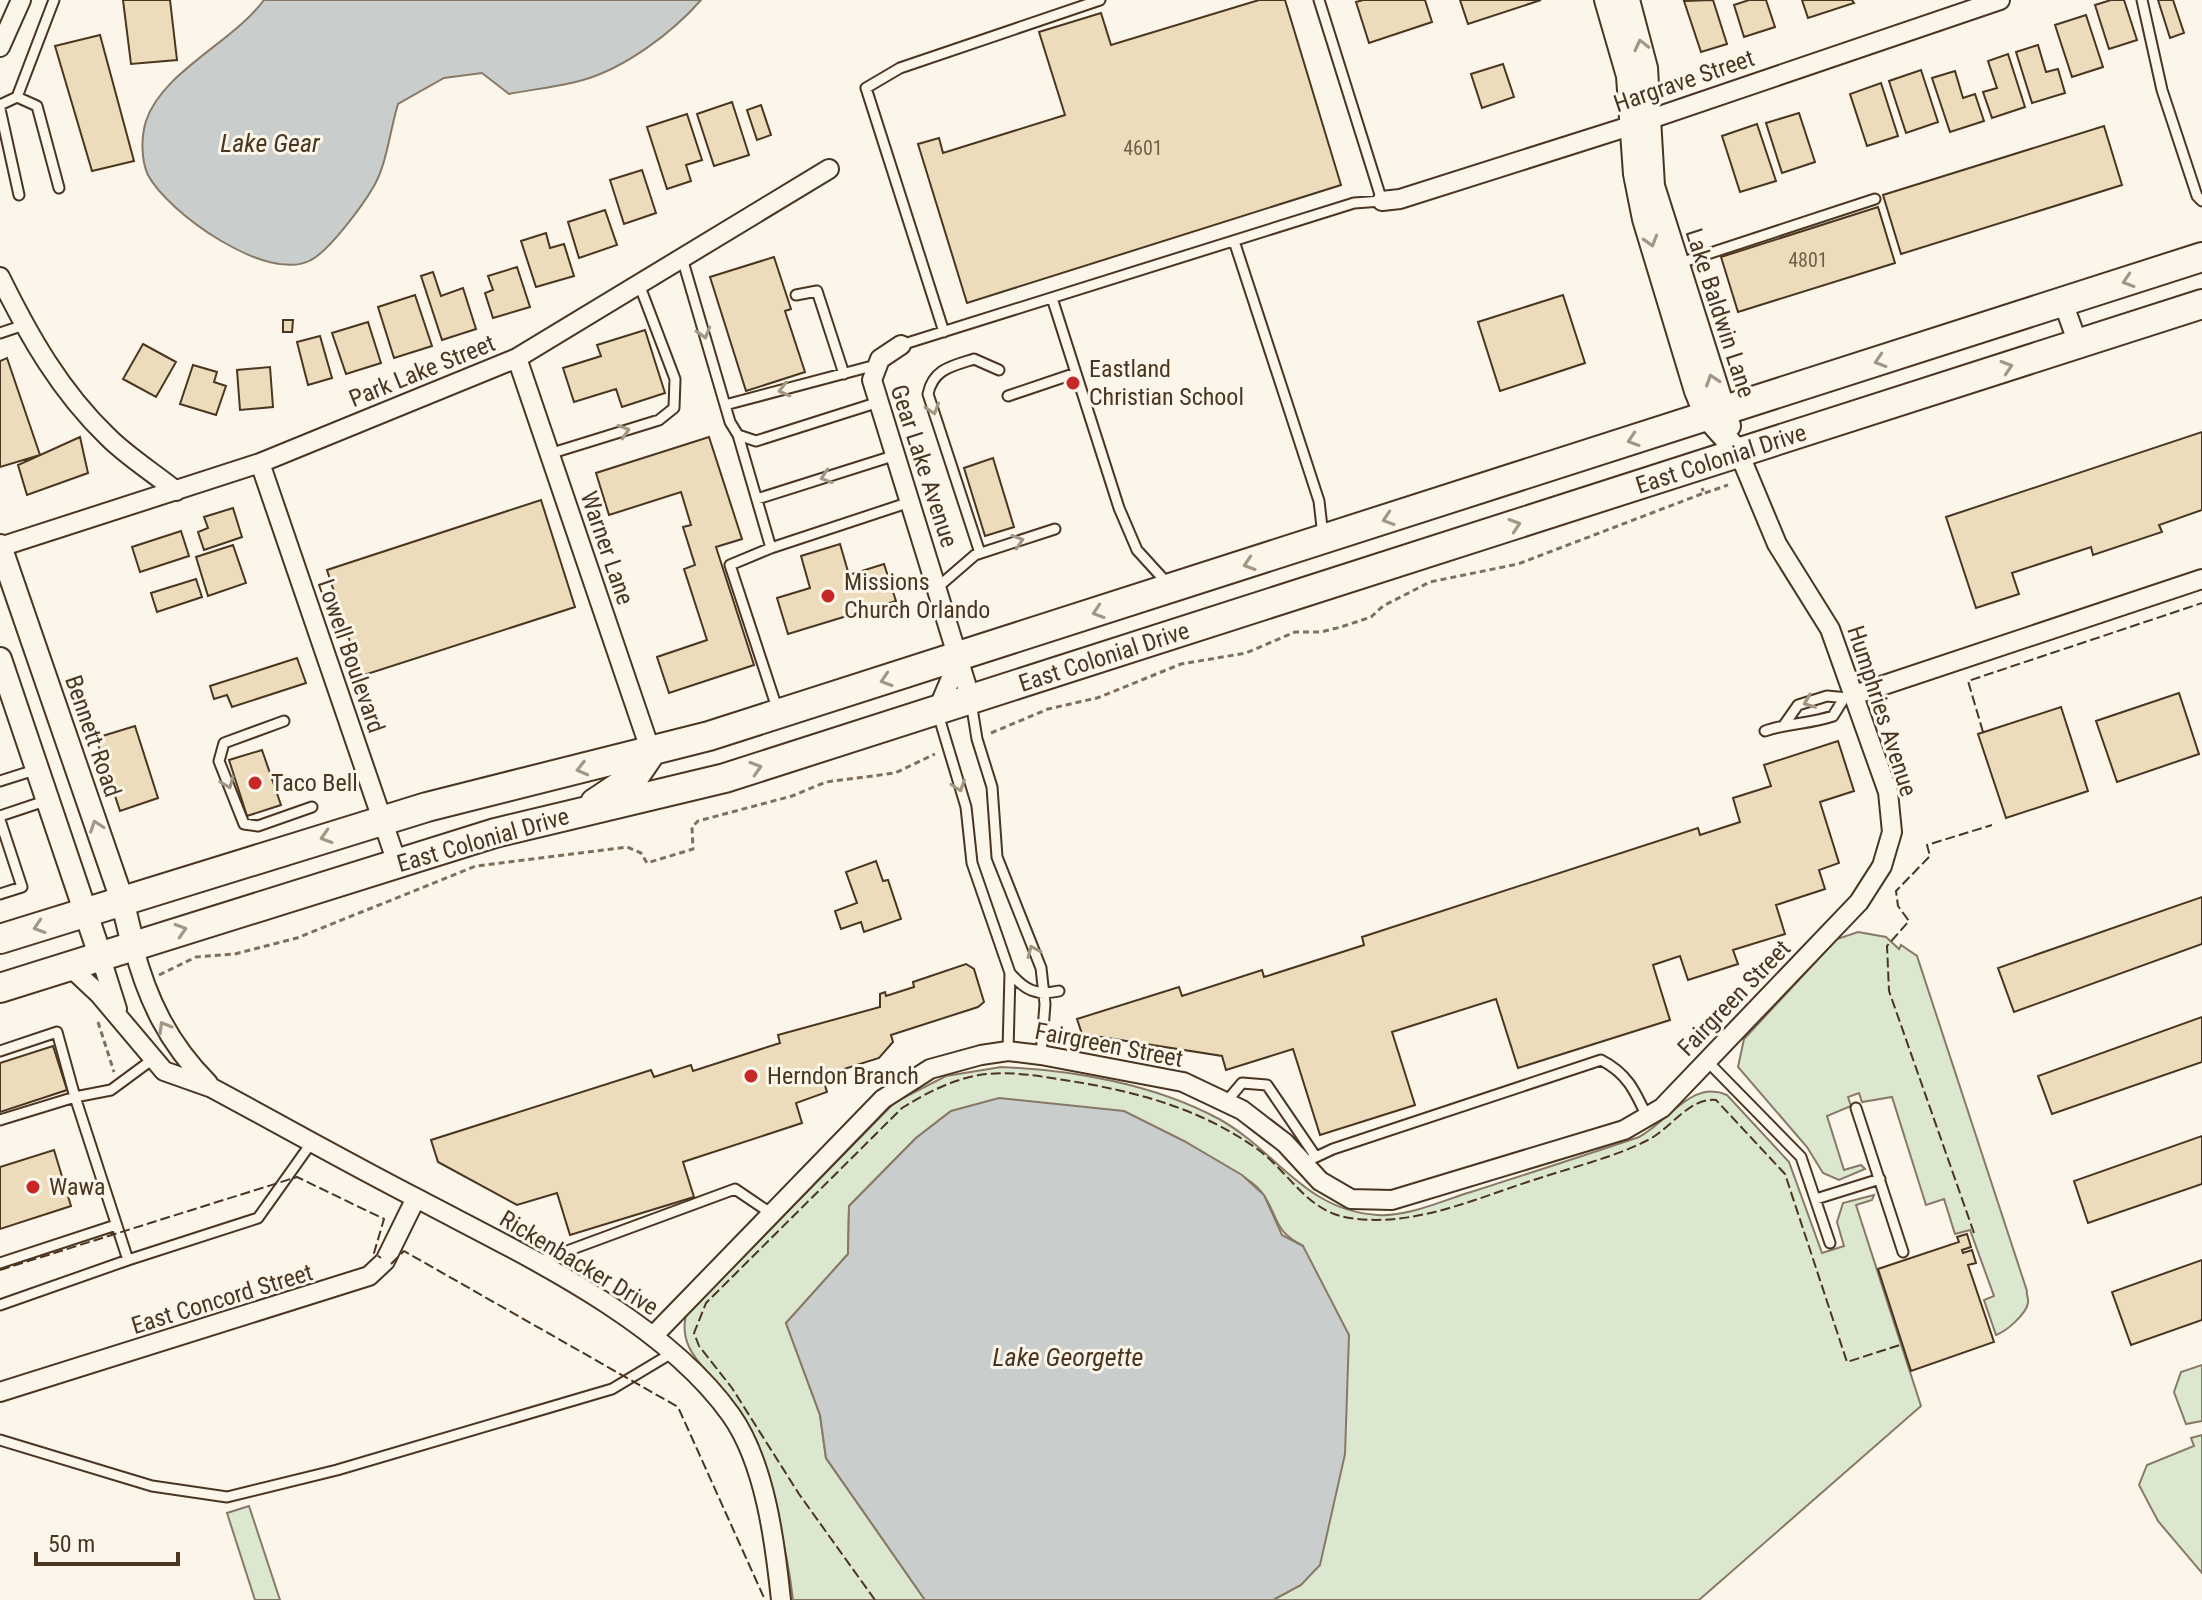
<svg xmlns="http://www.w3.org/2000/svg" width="2202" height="1600" font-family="'Roboto Condensed',sans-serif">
  <rect width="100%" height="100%" fill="#fbf6e9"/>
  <path fill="#dce7d0" stroke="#887966" stroke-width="2" d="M1858,932L1886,937L1899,949L1901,945L1917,956L2027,1291C2026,1295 2029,1299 2028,1303C2026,1314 2007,1331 1996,1335L1984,1300L1994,1296L1970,1230L1955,1234L1944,1199L1926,1205L1892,1097L1862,1102L1859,1093L1848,1097L1851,1106L1827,1116L1844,1170L1861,1165L1865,1169L1839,1180L1823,1173L1807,1147L1738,1067L1744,1039L1837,939Z
    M1001,1067C1073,1070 1154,1084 1219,1119C1277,1151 1304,1210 1377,1215C1408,1217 1441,1201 1471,1192C1527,1174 1583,1156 1639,1137C1668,1122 1692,1079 1727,1095L1789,1162L1822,1253L1844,1246L1837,1222L1843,1203L1874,1195L1872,1200L1856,1205L1921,1406L1699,1600H1273L1301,1585L1303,1246C1274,1230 1280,1222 1265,1197C1254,1179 1229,1169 1212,1160L951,1111L916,1138L849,1206L848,1254L786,1323L820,1415L826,1458L925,1600H793C784,1523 764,1466 726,1398C710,1369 677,1352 686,1315L895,1102L946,1076Z
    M2202,1365V1421L2186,1424L2174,1392L2181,1372Z
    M2202,1435V1573L2158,1521L2139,1485L2147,1465L2194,1446L2191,1438Z
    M249,1506L280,1600H255L227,1513Z"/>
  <path fill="#c9cecd" stroke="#887966" stroke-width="2" d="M264,0H701C672,33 625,68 583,80C559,87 533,89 509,94L482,73L444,78L398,104C390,130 387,163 374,186C363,205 330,250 311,260C268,284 168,213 148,175C141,160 141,137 146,121C162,72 233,42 264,0Z
    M999,1098L1124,1111L1184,1141L1242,1175L1264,1195L1282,1235L1303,1246L1349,1335L1345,1454L1320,1565L1301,1585L1273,1600H925L826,1458L820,1415L786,1323L848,1254L849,1206L916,1138L951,1111Z"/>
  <path fill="#ecdcbc" stroke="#4a3520" stroke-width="2" d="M123,0H170L177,60L131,64Z
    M1259,0H1285L1341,185L967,303L918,144L939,138L943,153L1065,115L1039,32L1101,13L1111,45Z
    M1363,0H1425L1432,22L1369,43L1356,2Z
    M1460,0H1541L1468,24Z
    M1713,0L1727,44L1701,52L1684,1Z
    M1749,0H1766L1775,27L1744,37L1734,5Z
    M1802,0H1852L1854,3L1808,18Z
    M2111,0H2124L2137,40L2109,49L2095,5Z
    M2158,0H2173L2184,33L2170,38Z
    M2086,15L2103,67L2072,77L2055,25Z
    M100,35L134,161L92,171L55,46Z
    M2038,45L2046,72L2058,69L2065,93L2032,103L2016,52Z
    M2008,54L2025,107L1992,118L1983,92L1997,88L1988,61Z
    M1503,64L1514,97L1482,108L1471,74Z
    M1921,70L1938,122L1906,133L1889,81Z
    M1955,71L1963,98L1975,94L1984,121L1950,132L1932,78Z
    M1881,83L1898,136L1867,146L1850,94Z
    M732,102L749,155L714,166L697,114Z
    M761,105L771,135L757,140L747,110Z
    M1799,113L1815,162L1782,173L1766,123Z
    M687,114L702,160L686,165L691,181L667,189L647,127Z
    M1757,124L1776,181L1740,192L1722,136Z
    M2104,126L2122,185L1901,254L1883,195Z
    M642,170L656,213L624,224L610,180Z
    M1878,207L1895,263L1738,312L1721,257Z
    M605,210L617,245L579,258L568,222Z
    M546,233L550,248L564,244L574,276L536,287L521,241Z
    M774,257L791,309L785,311L805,372L746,391L710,277Z
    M517,267L530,307L493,318L485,293L493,290L488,276Z
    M433,272L441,296L463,288L476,329L442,340L421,276Z
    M415,295L432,346L394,358L378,307Z
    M1563,295L1585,363L1500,391L1478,322Z
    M283,320H293L292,332H283Z
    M368,322L381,363L346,374L332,333Z
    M645,330L665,393L622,407L616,389L574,402L563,368L601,356L597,345Z
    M320,336L332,378L308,385L297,342Z
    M143,344L176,362L156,397L123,379Z
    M7,358L40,455L0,467V361Z
    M193,365L217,372L214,382L226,386L216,415L180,404Z
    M270,367L273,407L240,410L237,370Z
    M2202,432V510L2159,525L2162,532L2093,555L2091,547L2012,573L2019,594L1976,608L1946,517Z
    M80,437L88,473L27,495L18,465Z
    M709,437L742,539L716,547L754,665L669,693L657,657L707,640L684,569L695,565L683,527L691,525L681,492L609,515L596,473Z
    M993,458L1014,527L985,536L964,468Z
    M541,500L575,607L361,676L327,570Z
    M233,508L242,537L204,550L198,532L208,528L204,517Z
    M181,531L189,556L140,572L132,547Z
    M840,544L849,575L884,564L896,601L788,634L777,598L810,588L801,556Z
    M233,545L246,583L208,596L196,557Z
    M196,579L202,597L157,612L151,593Z
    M297,658L306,683L232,707L227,695L214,699L210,686Z
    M2179,693L2199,754L2117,782L2096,721Z
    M2061,707L2088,791L2006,818L1978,734Z
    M135,726L158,798L120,811L96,738Z
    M1838,741L1854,791L1820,802L1839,863L1819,870L1825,889L1776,905L1785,934L1733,950L1738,964L1688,980L1680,956L1653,965L1670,1020L1518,1068L1496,999L1392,1032L1415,1105L1320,1135L1293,1049L1226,1070L1222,1056L1082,1034L1077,1019L1179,987L1182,996L1262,970L1264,977L1364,945L1362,937L1698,828L1700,835L1740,822L1733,798L1771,786L1764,765Z
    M262,750L281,805L247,816L229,760Z
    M876,861L883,881L888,880L901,919L864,932L861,922L841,929L835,911L857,903L846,872Z
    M2202,897V944L2014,1012L1998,968Z
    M966,964L974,969L984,1002L978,1007L891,1035L893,1042L879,1058L822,1076L827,1092L796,1103L802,1123L683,1162L694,1197L570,1235L557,1193L517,1205L438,1162L431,1140L651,1070L654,1077L691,1065L693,1071L780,1043L778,1035L880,1007V994L885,992L886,996L914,987L913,982Z
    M2202,1017V1062L2052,1114L2038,1076Z
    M53,1046L67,1090L0,1112V1063Z
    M2202,1136V1184L2088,1223L2074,1181Z
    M54,1150L71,1206L0,1229V1167Z
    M1967,1234L1971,1247L1962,1250L1963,1253L1972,1250L1976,1263L1968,1265L1994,1342L1911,1371L1878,1269L1959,1242L1957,1237Z
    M2202,1260V1320L2131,1345L2112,1292Z"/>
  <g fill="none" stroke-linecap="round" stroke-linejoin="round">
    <g stroke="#4a3520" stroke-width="13">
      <path id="service" d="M2142,0L2162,90L2197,196L2202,201
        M17,97L37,106L59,188
        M0,105L17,97L54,0
        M0,109L19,195
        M1234,241L1319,501L1323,536
        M682,258L730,422L738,435L756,441L879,402
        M1680,263L1875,199
        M796,295L817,291L844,374
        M1052,298L1119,508L1137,550L1168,584
        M944,332L866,88L900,68L1100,0
        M0,333L24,325
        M901,345L1354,203L1382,201L1319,0
        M1008,396L1076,373
        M725,405L876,365
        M738,435L771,548L910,502
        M549,454L659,420L674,408L675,379L639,284
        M757,499L896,455
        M771,548L730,565L778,711
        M980,553L928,394C933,369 952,366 974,359L999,370
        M938,587L975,555L1055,529
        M971,702L977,739L992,787L997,857L1041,968L1045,1004L1041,1055
        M938,714L966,807L972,863L1010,973L1008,1051
        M284,721L224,743L219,761L244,824L258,826L312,807
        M1784,725L1798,705L1827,696L1848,698
        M1765,731C1787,723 1810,724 1833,716L1843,700
        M0,781L38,769
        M0,816L48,800
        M0,820L22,887L0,894
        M1010,973C1025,990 1036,996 1059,991
        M0,1051L57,1032L75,1097L111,1090L153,1059
        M1707,1061L1801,1157L1830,1243
        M1226,1102L1242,1083L1267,1085L1316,1157
        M1856,1108L1903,1252
        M0,1120L75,1097L128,1260L0,1305
        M1303,1163L1333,1149L1601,1060C1627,1073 1635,1091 1647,1117
        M1816,1199L1880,1179
        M128,1260L258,1218L312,1142
        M540,1261L735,1189L772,1214
        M0,1263L116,1225
        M0,1440L152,1486L227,1497L337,1470L612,1389L672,1353"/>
    </g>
    <g stroke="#4a3520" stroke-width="22">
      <path id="minor" d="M0,47L21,0
        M1382,201L1400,199L1630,126L2000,0
        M0,277C29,336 60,391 108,437C128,457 154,473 176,491
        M2063,302L2078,344
        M901,345L880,359L872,380L971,700
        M517,358L651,752
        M260,463L397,863
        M0,547L260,463L517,358L829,169
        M1854,695L2202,579
        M937,711L960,657
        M133,945C147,999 168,1043 208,1083
        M100,955L117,1009
        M68,965L99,994L164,1071L212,1088C281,1125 350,1164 420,1200C522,1254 663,1319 731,1415C765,1463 775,1542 781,1600
        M654,1335L883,1099L930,1069L981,1055L1008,1051L1041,1055L1183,1082L1242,1110L1285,1143L1320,1181L1351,1199L1392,1200L1624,1130L1662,1108L1859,902L1882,866L1892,832L1888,792L1830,629L1777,544L1739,453
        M0,1392L369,1276L385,1261L416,1198"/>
    </g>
    <g stroke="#4a3520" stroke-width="26">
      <path id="tertiary" d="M1606,0L1628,76L1635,174L1644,219L1696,391L1706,416L1739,453
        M1628,0L1646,68L1653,186L1729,426
        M0,546L122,900L133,945
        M0,659L100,955"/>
    </g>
    <g stroke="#4a3520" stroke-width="32">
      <path id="trunk" d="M595,803L634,777L651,752
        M0,939L427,807L709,736L2202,257
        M0,988L495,833L725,778L2202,304"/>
    </g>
    <path stroke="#7f6f5c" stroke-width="3" stroke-dasharray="6 4" stroke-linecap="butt" d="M1705,493L1728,485
      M991,733L1048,709L1097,698L1181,664L1246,653L1295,632H1321L1341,627L1371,617L1383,606L1430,582L1518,564L1704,493L1702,488
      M159,975L196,957L235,954L297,938L476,866L627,847L641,853L647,863L693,849L692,827L698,821L792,796L826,782L895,773L935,754
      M98,1022L114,1072"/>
    <use href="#service" stroke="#fbf6e9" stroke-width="9"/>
    <use href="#minor" stroke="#fbf6e9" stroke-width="18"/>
    <use href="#tertiary" stroke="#fbf6e9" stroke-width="22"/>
    <use href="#trunk" stroke="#fbf6e9" stroke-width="28"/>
    <path stroke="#4a3520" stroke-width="2" stroke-dasharray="10 4" stroke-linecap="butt" d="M1983,732L1968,681L2202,603
      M1974,1233L1889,991L1887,946L1909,921L1898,906L1896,891L1930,856L1927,845L1992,825
      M391,1264L404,1251L678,1407L765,1600
      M0,1270L297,1177L384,1219L374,1253L381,1258
      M875,1600L799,1494L732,1388L699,1346L694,1333L706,1303L902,1108C925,1094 947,1082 974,1076C1004,1070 1033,1075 1064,1080C1135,1091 1201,1108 1260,1151C1291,1175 1308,1212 1350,1218C1416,1228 1481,1196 1543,1177C1577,1166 1614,1157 1646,1141C1670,1130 1689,1097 1716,1100L1785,1174L1847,1362L1903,1344"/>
  </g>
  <defs><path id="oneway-chevron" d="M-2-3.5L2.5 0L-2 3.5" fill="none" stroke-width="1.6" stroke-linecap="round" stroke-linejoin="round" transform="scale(2)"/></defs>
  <g stroke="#a29684">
    <use href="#oneway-chevron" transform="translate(1641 45) rotate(-103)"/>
    <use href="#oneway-chevron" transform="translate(1651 241) rotate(74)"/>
    <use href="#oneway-chevron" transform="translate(2128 281) rotate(162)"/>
    <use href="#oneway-chevron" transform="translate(704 333) rotate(74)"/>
    <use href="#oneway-chevron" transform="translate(1880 361) rotate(162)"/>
    <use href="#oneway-chevron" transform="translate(2007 367) rotate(-18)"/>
    <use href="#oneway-chevron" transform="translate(1712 380) rotate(-108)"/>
    <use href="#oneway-chevron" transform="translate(784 390) rotate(165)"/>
    <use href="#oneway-chevron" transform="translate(933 409) rotate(72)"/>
    <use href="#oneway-chevron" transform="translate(624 431) rotate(-17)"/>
    <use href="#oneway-chevron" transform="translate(1633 440) rotate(162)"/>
    <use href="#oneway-chevron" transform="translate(826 477) rotate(162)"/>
    <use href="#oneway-chevron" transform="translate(1388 519) rotate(162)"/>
    <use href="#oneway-chevron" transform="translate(1515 525) rotate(-18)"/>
    <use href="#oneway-chevron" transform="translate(1018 541) rotate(-18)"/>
    <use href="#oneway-chevron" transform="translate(1249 564) rotate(162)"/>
    <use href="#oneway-chevron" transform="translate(1098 612) rotate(162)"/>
    <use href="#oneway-chevron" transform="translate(886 680) rotate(162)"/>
    <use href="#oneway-chevron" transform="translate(1809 702) rotate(158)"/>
    <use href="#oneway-chevron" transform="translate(756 768) rotate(-17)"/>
    <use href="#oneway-chevron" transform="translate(582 769) rotate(166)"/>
    <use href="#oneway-chevron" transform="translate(228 783) rotate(68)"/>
    <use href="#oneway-chevron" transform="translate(959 786) rotate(71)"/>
    <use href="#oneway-chevron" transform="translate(96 826) rotate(-109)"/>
    <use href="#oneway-chevron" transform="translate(326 837) rotate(163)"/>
    <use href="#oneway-chevron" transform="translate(39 927) rotate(162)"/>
    <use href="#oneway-chevron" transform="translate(181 930) rotate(-17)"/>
    <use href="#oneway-chevron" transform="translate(1033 951) rotate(-113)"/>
    <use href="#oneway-chevron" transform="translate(164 1027) rotate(-120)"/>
  </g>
  <g fill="#c62828" stroke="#fbf6e9" stroke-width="3">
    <circle cx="1073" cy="383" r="8"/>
    <circle cx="828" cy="596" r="8"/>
    <circle cx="255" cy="783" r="8"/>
    <circle cx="751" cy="1076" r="8"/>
    <circle cx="33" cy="1187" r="8"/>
  </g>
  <g text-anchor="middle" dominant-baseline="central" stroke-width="6" stroke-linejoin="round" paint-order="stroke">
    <g font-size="20" fill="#725f47">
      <text x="1143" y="148">4601</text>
      <text x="1808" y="260">4801</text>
    </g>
    <g font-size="24" fill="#4a3520" stroke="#fbf6e9">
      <text transform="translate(1684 81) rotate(-19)">Hargrave Street</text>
      <text transform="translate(1720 313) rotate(72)">Lake Baldwin Lane</text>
      <text transform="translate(422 371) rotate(-22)">Park Lake Street</text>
      <text transform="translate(1721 459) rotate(-18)">East Colonial Drive</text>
      <text transform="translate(924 466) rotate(72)">Gear Lake Avenue</text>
      <text transform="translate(607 548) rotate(71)">Warner Lane</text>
      <text transform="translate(351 656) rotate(71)">Lowell Boulevard</text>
      <text transform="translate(1104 657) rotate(-18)">East Colonial Drive</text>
      <text transform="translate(1882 711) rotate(72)">Humphries Avenue</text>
      <text transform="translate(93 736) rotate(71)">Bennett Road</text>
      <text transform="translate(483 840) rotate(-16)">East Colonial Drive</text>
      <text transform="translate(1734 998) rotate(-46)">Fairgreen Street</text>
      <text transform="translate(1109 1045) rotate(11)">Fairgreen Street</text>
      <text transform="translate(579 1263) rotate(31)">Rickenbacker Drive</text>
      <text transform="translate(222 1299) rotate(-17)">East Concord Street</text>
    </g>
    <g font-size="24" fill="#4a3520" stroke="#fbf6e9" text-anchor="start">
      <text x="1089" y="369">Eastland<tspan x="1089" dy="28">Christian School</tspan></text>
      <text x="844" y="582">Missions<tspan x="844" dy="28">Church Orlando</tspan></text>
      <text x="271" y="783">Taco Bell</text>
      <text x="767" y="1076">Herndon Branch</text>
      <text x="49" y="1187">Wawa</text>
    </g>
    <g font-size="26" font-style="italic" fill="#4a3520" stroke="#fbf6e9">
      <text x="270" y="143">Lake Gear</text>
      <text x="1068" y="1357">Lake Georgette</text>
    </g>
  </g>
  <path d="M36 1552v12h142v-12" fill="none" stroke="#4a3520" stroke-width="4"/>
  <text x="48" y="1552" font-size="24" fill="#4a3520" stroke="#fbf6e9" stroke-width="6" paint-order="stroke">50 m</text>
</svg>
